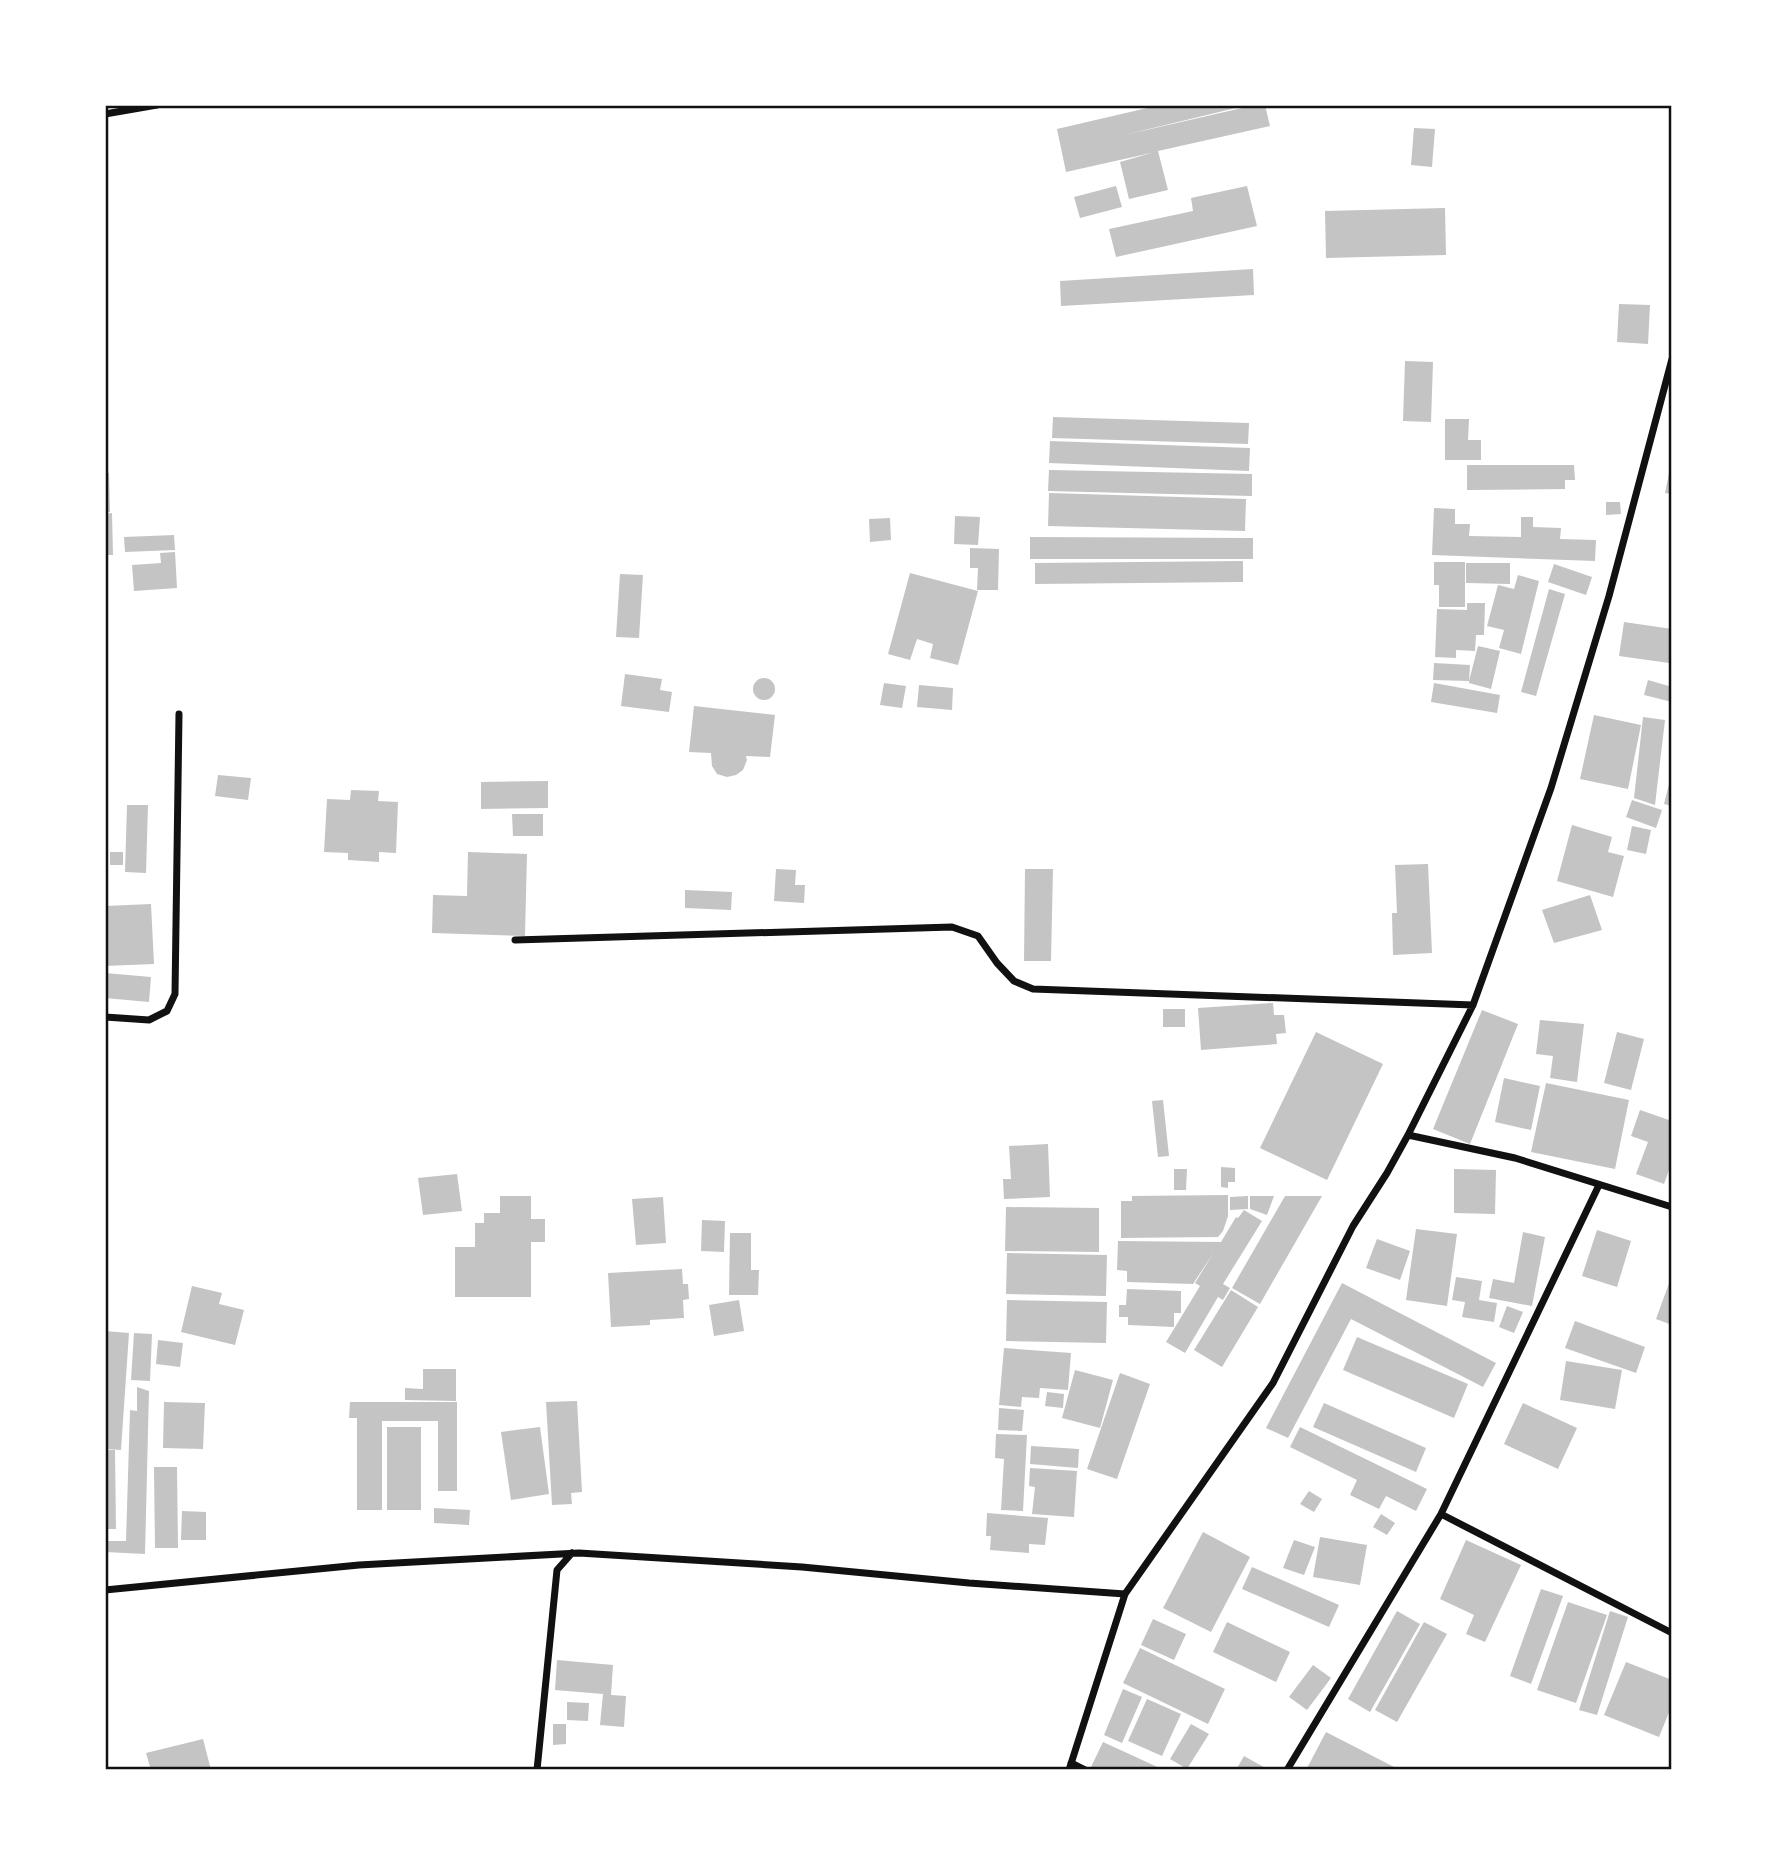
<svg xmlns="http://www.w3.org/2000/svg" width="1777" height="1875" font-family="'Varela Round',sans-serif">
  <rect width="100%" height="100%" fill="#fff"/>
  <path fill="#c4c4c4" d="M1160,105L1244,106L1120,136L1255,105H1265L1270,126L1158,151L1168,190L1129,199L1120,162L1151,153L1066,172L1057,129Z
    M1414,128L1435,129L1432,167L1411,165Z
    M1116,186L1122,207L1080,218L1074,197Z
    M1247,186L1257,226L1116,257L1109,229L1193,211L1191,198Z
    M1445,208L1446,255L1326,258L1325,211Z
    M1253,269L1254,295L1061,306L1060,281Z
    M1619,304L1650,305L1648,344L1617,342Z
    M1405,361L1433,362L1431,422L1403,421Z
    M1053,417L1249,423L1248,444L1052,438Z
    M1445,419H1469L1468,440H1481V460H1445Z
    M1050,441L1250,448L1249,471L1049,463Z
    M1671,463H1672V494L1665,493Z
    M1467,465H1574L1575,480H1565V489L1467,490Z
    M1049,470L1252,474V496L1048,491Z
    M105,473H109L110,512L105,513Z
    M1049,493L1246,499L1245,531L1048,526Z
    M1606,502H1620L1621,514L1606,515Z
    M1434,508L1455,509V524H1470L1469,536L1521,537V517H1533V527L1561,528L1560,539L1596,540L1595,561L1432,555Z
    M112,513L113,555H105V514Z
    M955,516L980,517L978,545L954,544Z
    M890,518L891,540L870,542L869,519Z
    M174,535L175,550L125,552L124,537Z
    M1030,537L1253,538V559H1030Z
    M970,548L999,549L998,590H977L978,568H970Z
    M175,552L177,588L134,591L132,565L161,563L160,553Z
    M1243,561V582L1035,584V563Z
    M1434,562H1465V607H1439V585H1434Z
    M1466,563H1510V584L1466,583Z
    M1554,564L1592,577L1586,595L1548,582Z
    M910,573L978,591L958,665L930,658L933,644L917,639L910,660L888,654Z
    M620,574L643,575L639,638L616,637Z
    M1518,575L1539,581L1521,654L1499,648L1504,630L1487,626L1498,585L1514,589Z
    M1549,589L1565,594L1536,696L1521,692Z
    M1467,603H1485L1484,635H1476L1475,651L1456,650V658L1435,657L1437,609L1467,610Z
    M1624,622L1672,629L1669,663L1619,656Z
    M1478,646L1500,651L1491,689L1469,683V681L1433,680L1434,663L1470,665L1469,681Z
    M625,674L662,679L660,690L672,692L669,712L621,706Z
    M753 689a11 11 0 1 1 22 0a11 11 0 1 1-22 0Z
    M1648,680L1672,687V702L1644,695Z
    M884,683L906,686L902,708L880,705Z
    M1434,683L1500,695L1497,713L1431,702Z
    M919,685L953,688L952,710L917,707Z
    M694,706L775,715L770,757L746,756L747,760L743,770L736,775L727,777L717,774L712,766L711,753L689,752Z
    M1594,715L1641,725L1628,789L1580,779Z
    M1643,717L1665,720L1655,805L1634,798Z
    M218,775L251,778L248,800L215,796Z
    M1671,776H1672V806L1664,804Z
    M548,781V808L481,809V782Z
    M351,790L379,791L378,801L398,802L396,853L379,852V862L348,860V853L324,852L327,799L350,800Z
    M1632,800L1662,810L1656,828L1626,817Z
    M127,805H148L146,873L125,872Z
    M512,814H543V836H513Z
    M1572,825L1612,837L1608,852L1624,856L1613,897L1557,881Z
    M1632,826L1651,830L1646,854L1627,850Z
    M110,852H123V865H110Z
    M468,852L527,854L525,936L432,933L433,895L467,896Z
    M1428,864L1432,953L1393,955L1392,913H1397L1395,865Z
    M776,869L796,870L795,885H805L804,903L774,901Z
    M1025,869H1053L1051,961H1024Z
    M685,890L732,892L731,910L685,908Z
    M1590,895L1602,930L1554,943L1542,910Z
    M151,904L154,964L105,966V906Z
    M105,973L151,977L149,1002L105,998Z
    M1273,1003L1274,1015H1284L1286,1033L1276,1034L1277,1044L1201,1050L1198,1008Z
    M1163,1009H1185V1027H1163Z
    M1482,1010L1518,1024L1470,1144L1433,1129Z
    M1540,1020L1584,1024L1577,1082L1550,1078L1553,1056L1536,1054Z
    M1316,1032L1383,1064L1327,1180L1260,1148Z
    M1617,1032L1644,1039L1631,1090L1604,1083Z
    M1504,1078L1540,1086L1531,1130L1495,1122Z
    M1546,1083L1629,1100L1615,1169L1531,1152Z
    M1163,1100L1169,1156L1158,1157L1152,1101Z
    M1640,1110L1672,1121V1162L1664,1184L1636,1174L1648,1142L1631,1136Z
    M1048,1144L1050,1197L1004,1199L1003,1179H1011L1009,1146Z
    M1221,1167L1235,1168V1182H1228V1188L1221,1187Z
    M1174,1169H1187L1186,1190H1174Z
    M1454,1169L1496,1170L1495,1214L1454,1213Z
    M457,1174L462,1211L423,1215L418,1178Z
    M1228,1195V1216L1223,1231L1218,1237L1121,1238V1201H1132V1196Z
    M500,1196H531V1219H545V1242H531V1297H455V1247H475V1223H484V1213H500Z
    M1248,1196V1209L1230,1210V1197Z
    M1250,1196H1274L1267,1215L1250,1209Z
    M1285,1196H1322L1260,1304L1232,1288Z
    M663,1197L666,1243L636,1245L632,1199Z
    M1006,1207L1099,1208V1252L1005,1251Z
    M1244,1210L1262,1221L1223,1284L1230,1288L1223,1300L1218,1297L1185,1353L1166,1342L1200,1286L1195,1283L1214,1252L1193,1284L1127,1282V1271L1117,1270L1118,1241L1221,1242L1236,1217L1238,1218Z
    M702,1220L725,1221L724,1252L701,1251Z
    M1416,1229L1457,1234L1447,1306L1406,1300Z
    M1597,1230L1631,1241L1617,1287L1582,1276Z
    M1523,1232L1545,1237L1532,1306L1489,1298L1493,1279L1514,1283Z
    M730,1233H751V1270H759L758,1295H729Z
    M1377,1239L1410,1251L1400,1280L1366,1268Z
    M1007,1253L1107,1255L1106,1296L1006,1294Z
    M682,1269L683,1284H688L689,1299L683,1300L684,1318L650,1320V1325L611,1327L608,1273Z
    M1672,1275V1325L1656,1319Z
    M1456,1277L1482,1281L1479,1300L1497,1303L1494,1322L1462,1317L1465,1302L1452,1300Z
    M1342,1283L1496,1363L1483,1387L1351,1319L1288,1438L1266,1428Z
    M192,1286L222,1293L219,1304L244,1310L235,1345L181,1332Z
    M1127,1289L1181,1291V1313H1174V1327L1128,1325V1317H1119V1305H1126Z
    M1231,1290L1258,1307L1222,1367L1194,1350Z
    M739,1300L744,1331L714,1336L709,1305Z
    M1007,1300L1107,1302L1106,1343L1006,1341Z
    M1507,1306L1523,1312L1514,1333L1499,1327Z
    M1575,1321L1645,1347L1636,1373L1565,1348Z
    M105,1331L129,1333L121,1450L105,1449Z
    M134,1333L152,1334L150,1381L131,1380Z
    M1357,1337L1468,1384L1454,1418L1343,1370Z
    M158,1340L183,1343L180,1367L156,1364Z
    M1004,1348L1071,1353L1068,1390L1040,1388L1039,1398L1022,1397L1021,1407L999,1405Z
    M1566,1361L1622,1370L1615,1409L1560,1400Z
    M423,1369H456V1401L405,1400V1388L423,1389Z
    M1075,1370L1113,1380L1100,1428L1062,1418Z
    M1120,1373L1150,1384L1117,1479L1087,1469Z
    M137,1387L149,1391L145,1554L105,1552V1541H126L130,1410L137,1411Z
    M1047,1392L1064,1394L1063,1408L1045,1406Z
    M577,1401L582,1492L571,1493L572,1504L552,1505L546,1402Z
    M164,1402L205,1403L203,1449L163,1448Z
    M350,1402H457V1491H438V1421H382V1510H357V1418H349Z
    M1324,1403L1426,1448L1416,1472L1313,1427Z
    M1523,1403L1577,1428L1558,1469L1504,1444Z
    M999,1408L1024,1410L1022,1431L998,1430Z
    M387,1427H421V1510H387Z
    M540,1427L549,1494L511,1500L501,1432Z
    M1300,1427L1427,1489L1416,1511L1386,1496L1379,1509L1350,1495L1357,1480L1290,1447Z
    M996,1434L1027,1435L1023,1511L1001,1510L1004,1459L995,1458Z
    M1031,1446L1079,1449L1078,1468L1030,1464Z
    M105,1450H115L116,1529H105Z
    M154,1467H177L178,1548H155Z
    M1030,1468L1077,1471L1074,1517L1032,1514L1035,1487L1029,1486Z
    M1309,1491L1322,1499L1314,1512L1300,1504Z
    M434,1508L470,1510L469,1525L434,1523Z
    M182,1511L206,1512V1540H181Z
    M987,1513L1048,1518L1045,1545L1029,1544V1553L990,1550L991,1536H986Z
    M1381,1514L1395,1523L1387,1535L1373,1527Z
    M1203,1532L1250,1557L1211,1632L1163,1608Z
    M1320,1537L1367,1545L1360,1585L1313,1577Z
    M1294,1540L1315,1547L1304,1575L1283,1568Z
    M1466,1540L1521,1565L1485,1642L1466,1634L1474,1615L1440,1599Z
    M1252,1567L1339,1605L1329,1627L1242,1589Z
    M1541,1589L1563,1596L1531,1684L1510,1676Z
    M1568,1602L1607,1615L1576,1703L1537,1690Z
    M1397,1611L1420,1624L1370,1712L1348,1699Z
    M1610,1611L1628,1617L1597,1715L1579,1710Z
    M1153,1619L1186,1634L1174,1660L1141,1645Z
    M1227,1622L1290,1652L1276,1682L1213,1652Z
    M1424,1622L1447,1634L1397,1722L1375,1710Z
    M1140,1648L1225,1689L1208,1724L1123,1683Z
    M557,1660L613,1665L611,1695L626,1696L624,1727L600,1725L603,1694L555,1690Z
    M1626,1662L1672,1680V1705L1659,1737L1604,1715Z
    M1313,1665L1331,1678L1307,1710L1289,1697Z
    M1123,1689L1142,1697L1122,1743L1104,1735Z
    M1147,1699L1181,1714L1162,1756L1128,1741Z
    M567,1702L589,1703L588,1721L567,1720Z
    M553,1724H566V1744L553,1745Z
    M1191,1724L1209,1734L1187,1769L1170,1759Z
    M1326,1732L1400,1770H1306Z
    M203,1739L211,1770H151L146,1753Z
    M1103,1742L1164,1770H1098L1091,1767Z
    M1244,1756L1269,1770H1236Z"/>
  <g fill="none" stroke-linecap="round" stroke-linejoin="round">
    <path stroke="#111" stroke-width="7" d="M105,114L157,105
      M515,940L952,927L978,936L997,963L1014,981L1033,989L1473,1005
      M105,1017L149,1020L167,1011L175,994L179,714
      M1408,1135L1515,1158L1672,1207
      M1441,1514L1672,1633
      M105,1590L359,1565L579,1553L802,1567L969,1583L1125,1594
      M1071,1763L1085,1770
      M537,1770L557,1570L572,1553
      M1069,1770L1125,1594L1273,1383L1353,1226L1387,1173L1408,1135L1473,1005L1551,788L1609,596L1672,359
      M1287,1770L1441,1514L1599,1185"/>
  </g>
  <rect width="1777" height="1875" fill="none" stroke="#ffffff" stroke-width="214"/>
  <rect x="107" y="107" width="1563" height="1661" fill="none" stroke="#111" stroke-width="2.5"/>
</svg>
